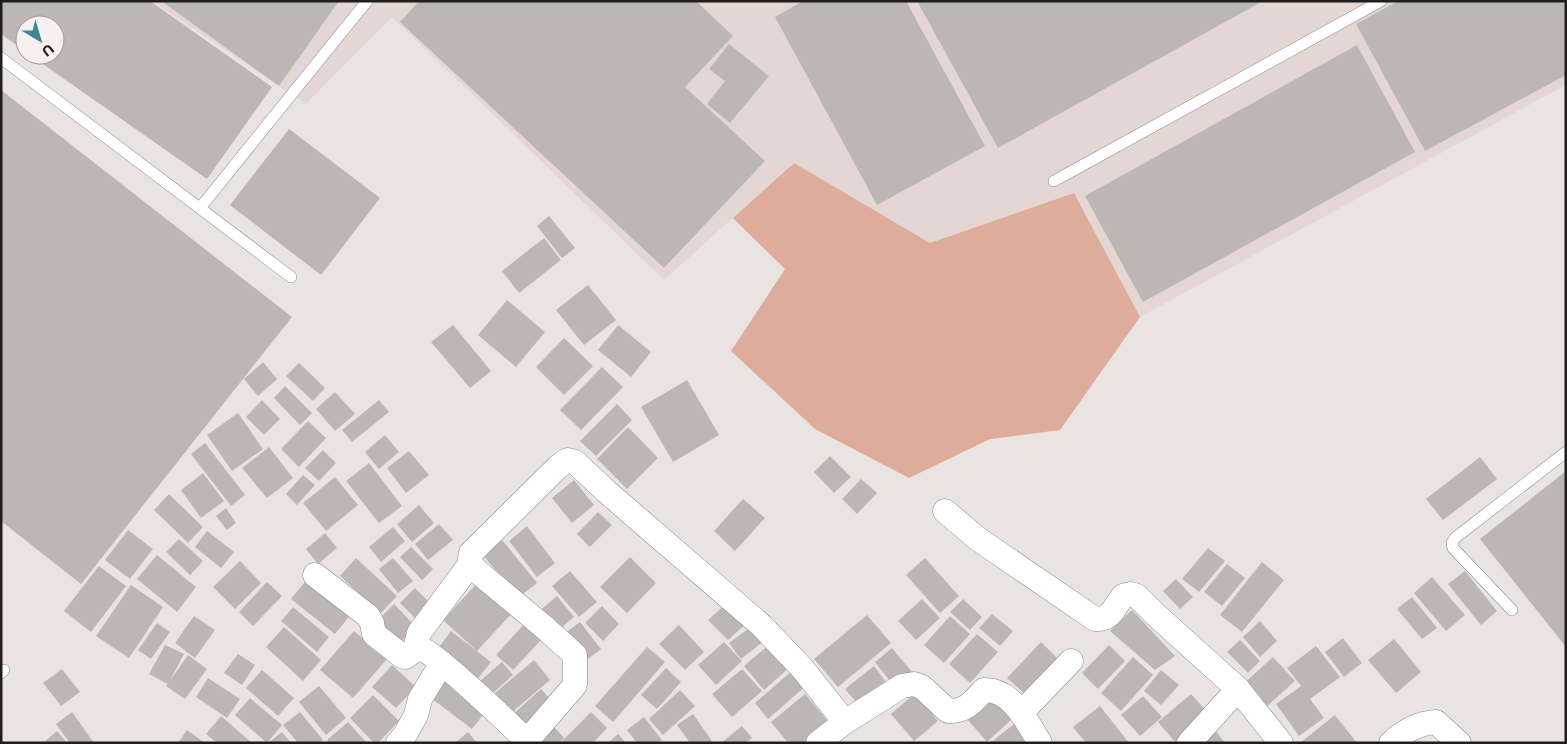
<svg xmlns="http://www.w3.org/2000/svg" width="1567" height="744" font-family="Montserrat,sans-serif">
  <rect width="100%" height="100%" fill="#e9e4e2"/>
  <path fill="#e4d7d3" d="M152,1H1566V85L1140,317L1074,194L930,243L794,163L664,280L392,17L306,104Z"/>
  <path fill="#ddac9a" d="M794,163L930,243L1074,193L1140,317L1060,430L990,439L909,478L815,429L731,351L785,269L733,218Z"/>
  <path fill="#bcb7b5" d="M1,1H150L272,87L207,179L30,55H55V25H25V51L1,34Z
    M165,1H339L279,86L164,3Z
    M419,1H696L733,36L685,87L765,161L664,268L400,22Z
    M803,1H906L985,146L877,205L775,17Z
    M917,1H1263L998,148Z
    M1398,1H1566V75L1425,151L1356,24Z
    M729,44L769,76L730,123L707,104L725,81L709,69Z
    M1357,45L1415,152L1143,302L1085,196Z
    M1,90L292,317L81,584L1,521Z
    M289,129L380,198L321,275L230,205Z
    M549,216L575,248L562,258L537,226Z
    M544,238L561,260L519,293L502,271Z
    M588,285L616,320L584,345L556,310Z
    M507,300L545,332L516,367L478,335Z
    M453,325L491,371L470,388L431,342Z
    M618,325L651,352L631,377L598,350Z
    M564,338L593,366L564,395L536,367Z
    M263,362L277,379L258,396L244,379Z
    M299,363L325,388L313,401L286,376Z
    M602,367L623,387L581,430L560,410Z
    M687,380L719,435L673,462L641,407Z
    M285,386L312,413L300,425L274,398Z
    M335,392L355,414L335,431L316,409Z
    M262,400L280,419L264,435L246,417Z
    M379,400L389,412L352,442L342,430Z
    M617,404L632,420L596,456L580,441Z
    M238,413L263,449L232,471L207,435Z
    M308,421L326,438L299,467L281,449Z
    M628,427L658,458L627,489L597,459Z
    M385,435L399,452L379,469L365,452Z
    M205,443L245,495L231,506L191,454Z
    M269,447L293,478L267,498L242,468Z
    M323,450L336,463L319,481L305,468Z
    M409,451L429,475L406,493L387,468Z
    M830,456L851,477L834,493L814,472Z
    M1480,457L1497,479L1443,520L1426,499Z
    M369,463L402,506L379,523L346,481Z
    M1566,471V647L1480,539Z
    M203,473L224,501L201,518L181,490Z
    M303,475L315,485L297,505L286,494Z
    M335,477L358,505L326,531L303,503Z
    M861,479L877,493L857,514L842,499Z
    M574,480L594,505L572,523L552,498Z
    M169,494L203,527L188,543L154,510Z
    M743,499L765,518L735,551L714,531Z
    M419,505L434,523L412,542L397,524Z
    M226,508L236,523L227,530L216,516Z
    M598,512L612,525L590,547L577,534Z
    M439,524L453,540L428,560L415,544Z
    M527,526L555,563L537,577L509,541Z
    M393,527L405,541L381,562L369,547Z
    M128,530L153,549L130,579L105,560Z
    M207,531L234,552L221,568L195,547Z
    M325,533L337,548L318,564L306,549Z
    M179,539L203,561L190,575L166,552Z
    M502,540L537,583L518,598L483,555Z
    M411,547L433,569L422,580L400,557Z
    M1208,548L1225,561L1199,592L1182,579Z
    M157,555L196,587L177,612L137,579Z
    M630,557L656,583L627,613L600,587Z
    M356,558L397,596L381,613L340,576Z
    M393,558L413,581L398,593L379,569Z
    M925,558L959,596L940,613L906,575Z
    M240,561L261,583L235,609L213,587Z
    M1262,562L1284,580L1242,632L1220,615Z
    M1227,564L1245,578L1222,606L1204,592Z
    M99,566L126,586L91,632L64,611Z
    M570,571L597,602L579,617L552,586Z
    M1465,571L1497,611L1481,625L1448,584Z
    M1432,577L1465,615L1446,631L1414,593Z
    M308,578L352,613L335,634L291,599Z
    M1176,579L1193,597L1180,609L1163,591Z
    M480,580L514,611L477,651L443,620Z
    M267,582L282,596L253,626L239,612Z
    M131,585L163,607L129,658L96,636Z
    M415,588L433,606L418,621L400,603Z
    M557,596L574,617L554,634L536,614Z
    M1412,597L1437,628L1422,639L1397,609Z
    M922,599L940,618L916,640L898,621Z
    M963,599L982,617L970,630L950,612Z
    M727,603L746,624L728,640L708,620Z
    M394,604L416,627L400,643L377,621Z
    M602,606L619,624L603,641L585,623Z
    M293,607L329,637L317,652L281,621Z
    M1132,610L1175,656L1155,670L1110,631Z
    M992,614L1013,631L1000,646L979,628Z
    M867,615L891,643L838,687L814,659Z
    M194,616L215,630L195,658L175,643Z
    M950,616L970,634L944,663L924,645Z
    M1260,621L1277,641L1260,657L1243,637Z
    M580,622L601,649L585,661L564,634Z
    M157,623L170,632L151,659L138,650Z
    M525,623L542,639L513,670L496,655Z
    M679,625L704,652L685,670L659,644Z
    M752,626L764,641L741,659L729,643Z
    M284,627L321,660L303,681L266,647Z
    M354,631L387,659L353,698L320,670Z
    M451,631L491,662L476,681L437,650Z
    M977,634L998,652L970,683L949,664Z
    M1343,638L1362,663L1344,677L1325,652Z
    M1394,639L1421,672L1396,693L1368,660Z
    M1240,640L1260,661L1248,673L1227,652Z
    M724,642L742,661L716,685L698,665Z
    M1041,642L1060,661L1027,696L1007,678Z
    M770,644L790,667L764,690L744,666Z
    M165,645L184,654L168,684L149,674Z
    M1109,645L1125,661L1098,689L1082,673Z
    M1316,646L1340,677L1310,699L1324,718L1299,736L1276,704L1301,686L1287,668Z
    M647,647L665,662L613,722L595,706Z
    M892,648L912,672L894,686L875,662Z
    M238,654L255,665L242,685L224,673Z
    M188,655L207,669L185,699L166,686Z
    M1133,657L1153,675L1121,711L1101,693Z
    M1273,657L1295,681L1264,709L1242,685Z
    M534,660L550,680L511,713L495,693Z
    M502,662L513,675L492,694L480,681Z
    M392,665L416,687L396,708L372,687Z
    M874,666L890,687L862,709L845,689Z
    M666,668L681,682L657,709L641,695Z
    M62,669L80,692L61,706L43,683Z
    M742,669L762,691L732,717L712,694Z
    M794,669L808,684L768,719L755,703Z
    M262,670L294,698L278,716L246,688Z
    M1161,670L1179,685L1161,705L1144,691Z
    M442,677L486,711L472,729L427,695Z
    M208,678L240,699L227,718L196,697Z
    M319,686L346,718L326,735L299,702Z
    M541,689L556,706L526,731L512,715Z
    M680,690L695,706L663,735L649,719Z
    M915,693L938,721L914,741L891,714Z
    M805,694L830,724L807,743H788L771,722Z
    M1191,694L1209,714L1175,742L1158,722Z
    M373,695L399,721L378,743H374L350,718Z
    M1143,696L1162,717L1140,736L1121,715Z
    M995,697L1013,718L987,742L968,720Z
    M250,698L282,725L267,743L235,715Z
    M1100,706L1129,743H1086L1073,727Z
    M72,712L94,743H70L56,724Z
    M300,712L323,740L320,743H298L283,725Z
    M591,712L607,728L593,743H560Z
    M693,714L712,741L709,743H690L677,725Z
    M1335,715L1357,743H1300Z
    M221,716L252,743H217L206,734Z
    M644,717L662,740L659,743H637L627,730Z
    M1018,721L1028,743H990Z
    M348,722L367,743H329L327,740Z
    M550,722L564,738L559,743H544L537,734Z
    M742,726L752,738L745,743H721Z
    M187,730L205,743H178Z
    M57,731L67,743H43Z
    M1216,731L1225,743H1201Z
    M282,732L291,743H268Z
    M468,732L477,743H455Z
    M618,734L626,743H608Z"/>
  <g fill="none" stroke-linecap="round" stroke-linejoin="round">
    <g stroke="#8b8785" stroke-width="12">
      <path id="service" d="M1,58L291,277
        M1054,181L1381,1
        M200,208L367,1
        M1512,610L1453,548L1452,543L1455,538L1566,452
        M1,673L4,670"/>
    </g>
    <g stroke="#8b8785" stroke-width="25">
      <path id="minor" d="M945,511L978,539L1095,619C1112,620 1113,608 1123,596L1131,594L1137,596L1156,615L1238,689L1281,743
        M315,575L368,616L372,623L374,634L402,656L405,657C411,654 415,648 422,649C433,651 516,730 529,743
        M415,650L419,633L471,563
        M1021,713L1071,661
        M398,743L405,735L416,715L420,699L442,663
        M525,743L575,685V655L544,627L478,572C472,566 468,561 471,553L558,467L567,460L575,462L607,492L762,626L802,668L845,722
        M818,743L845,722L902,686L914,684L922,687L948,711C966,712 972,702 984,690C1012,689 1027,722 1040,743
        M1189,743L1238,689
        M1391,743C1403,732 1418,723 1436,722L1459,743"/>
    </g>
    <use href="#service" stroke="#fff" stroke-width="11"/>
    <use href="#minor" stroke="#fff" stroke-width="24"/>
  </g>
  <rect width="1567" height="744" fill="none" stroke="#1f1d1d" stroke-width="5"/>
  <g transform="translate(40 40) rotate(142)"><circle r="24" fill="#f6f1f0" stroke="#a09c9c"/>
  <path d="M0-4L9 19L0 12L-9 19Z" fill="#408592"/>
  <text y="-8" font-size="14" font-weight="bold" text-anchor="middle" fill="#1f1d1d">U</text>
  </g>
</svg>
